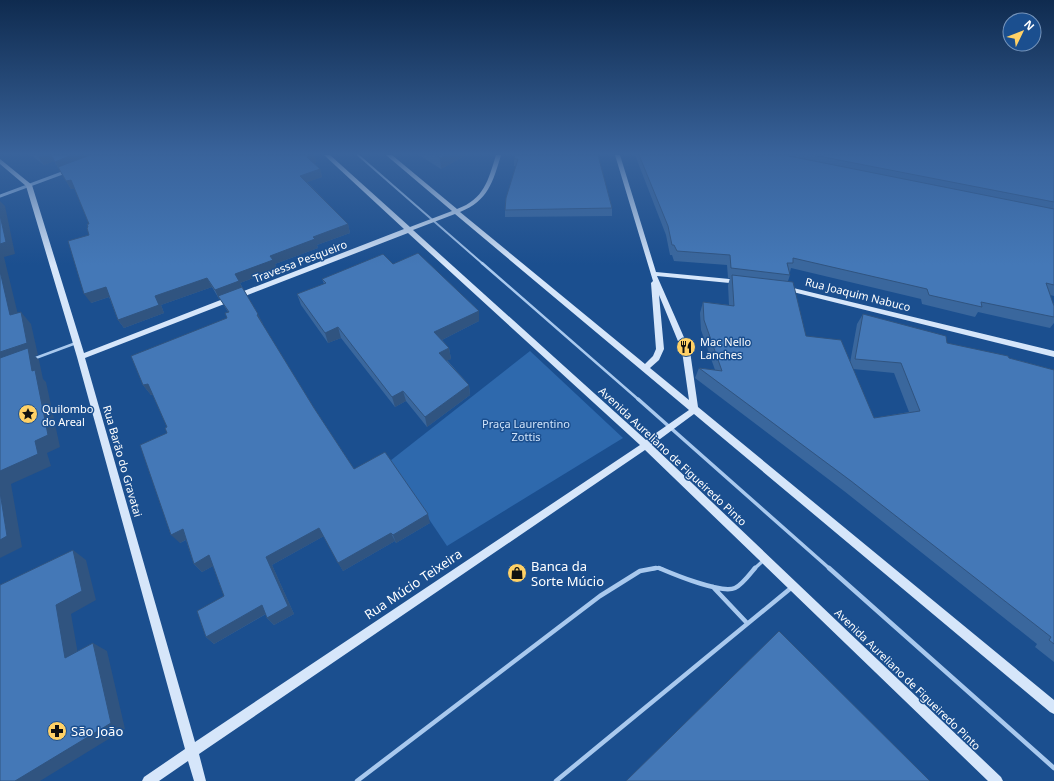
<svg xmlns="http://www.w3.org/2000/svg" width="1054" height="781" font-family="'Noto Sans',sans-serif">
  <rect width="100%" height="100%" fill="#1b4f8f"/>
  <path fill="#2e69ad" d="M530,351L623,438L447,546L390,461Z"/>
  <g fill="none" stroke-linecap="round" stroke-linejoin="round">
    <path stroke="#a9c9ee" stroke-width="2" d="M358,155L483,264"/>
    <path stroke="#a9c9ee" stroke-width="2.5" d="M482,263L639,400
      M33,359L76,343"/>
    <path stroke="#a9c9ee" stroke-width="3.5" d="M638,399L830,569
      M650,569L658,568L662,569
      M754,569L764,560"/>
    <path stroke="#a9c9ee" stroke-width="4.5" d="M659,568C673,574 721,594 735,588C742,585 750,574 755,568
      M829,568L1054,768
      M713,587L747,623
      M357,781L600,596L640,571L656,568
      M556,781L791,588"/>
    <path stroke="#a9c9ee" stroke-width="3" d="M0,196L65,172"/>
    <path fill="#d6e6fa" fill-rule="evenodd" d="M324,155H330L410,227L452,211L386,155H392L457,209C484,199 488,181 496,155H501C493,182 488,201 460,212L645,364L653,356L656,349L651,283L653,281L615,155H620L656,272L740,280L743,282L740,284L657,276L690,351L698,407L1054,700V714L1050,712L694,414L652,445L1001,777L1003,781H988L645,450L199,754L206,781H194L188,761L159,781H142L144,777L185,749L77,357L26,186L0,164V159L32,185L84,353L404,229ZM455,214L689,410L646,440L413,230ZM408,233L640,445L195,742L85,358ZM659,295L682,351L689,400L650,368L659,360L664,349Z
      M783,286H785L1054,351V357L785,290L782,288Z"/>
  </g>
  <path fill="#3a679d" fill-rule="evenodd" d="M31,155H314L316,163H314L320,169L322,177L307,182L348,224L350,233L317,245L318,248L275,264L277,269L240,283L263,324H262L314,408L354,469L430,523L396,543L395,541L343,571L324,536L272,565L294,614L274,625L267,618L266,614L214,644L206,637L224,596L213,566L202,572L194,564L186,540L180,543L167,433V427L153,395H151L143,385L227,318L228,312L220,299H219L212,287L161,305L164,313L124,328L118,320L109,297L91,303L89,235L88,227L89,224L75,188L71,189L54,161L44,165Z
    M419,155H466L441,169Z
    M515,155L612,208V216L505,217V210L516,166H514V159Z
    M635,155H1054V296L1050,295L1054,306V323L1050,328L978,312L975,317L922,304L921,299L791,268L790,272V275L788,281L806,336L850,363L857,324L863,314L947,343L1009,358L1054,370V662L1035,647L1037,644L844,491L695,378L699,368L715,370L701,330L700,313L703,302L729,305L728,285L730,278H728L727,265L674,261L672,255H670L666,235ZM853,369L894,373L909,412L874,418Z
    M393,264L479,321L442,340L449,348L451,359L447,360L469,385L470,395L427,427L406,401L395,407L341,338L328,343L301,305L297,294L324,284L322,279Z"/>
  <path fill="#305480" d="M42,155H51L55,161L44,165L38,157Z
    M72,155H99L60,170L55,162Z
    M310,155H314L316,163L310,165L307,157Z
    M445,155H466L441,169L440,158Z
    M320,169L322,177L302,184L300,176Z
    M71,180L76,188L71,189L66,181Z
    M0,201L5,206L15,254L4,257L21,327L10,315L0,271Z
    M348,224L350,233L317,245L318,248L275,264L277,269L240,283L243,290L219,299L215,290L235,274L270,256L313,237Z
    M207,278L212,287L161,305L164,313L124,328L118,320L155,296Z
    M106,287L112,296L91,303L84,294Z
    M479,311V321L436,343L434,332Z
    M21,312L31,324L38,355L35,356L39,360L43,379L46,382L60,447L47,453L51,466L11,484L22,547L0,558V471L35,441L0,369V352Z
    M258,314L263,324L261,325L257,315Z
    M338,327L341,338L328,343L325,333Z
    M449,348L451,359L441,363L439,353Z
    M148,384L155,394L151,395L143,385Z
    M469,385L470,395L427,427L425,417Z
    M403,391L406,401L395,407L392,397Z
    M428,514L430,523L396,543L393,535Z
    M319,528L324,536L272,565L294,614L274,625L267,618L266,557Z
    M183,529L191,537L180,543L171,535Z
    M391,533L395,541L343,571L338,563Z
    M73,550L86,560L96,600L71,614L80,666L65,658L56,605Z
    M209,555L217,564L202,572L194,564Z
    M262,605L269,612L214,644L206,637Z
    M93,643L107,651L125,729L40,781H15Z"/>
  <path fill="#4478b7" stroke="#305480" d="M51,155H72L55,162Z
    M90,155H310L307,157L320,169L300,176L348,224L313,237L315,239L270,256L273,260L235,274L239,281L215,290L207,278L155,296L159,305L118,320L106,287L84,294L68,241L89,235L87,228L88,227L87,224H89L71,180L66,181L58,167Z
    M436,155H445L440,158Z
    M515,155H598L612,208L505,210L506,198L518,159H514Z
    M639,155H784L1054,209V285L1046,283L1054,306V317L981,302L982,307L929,295L927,289L793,258V263H787L790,275L731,268L730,255L677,251L674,245H672L668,226Z
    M813,155H1054V202Z
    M0,215L6,242L0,244Z
    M418,253L479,311L434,332L449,348L439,353L469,385L425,417L403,391L392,397L338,327L325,333L297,294L326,283L322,279L383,254L393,264Z
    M0,271L10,315L21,312L27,343L0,352Z
    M732,275L793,282L806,336L841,340L874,418L920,411L901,363L855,359L863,314L946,336L947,343L1008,356L1009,358L1054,370V644L1049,640L1051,637L851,481L699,368L722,371L704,320L703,302L734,306Z
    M242,287L258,314L257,315L314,408L354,469L385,452L428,514L393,535L391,533L338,563L319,528L266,557L288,606L267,618L262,605L206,637L197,611L224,596L209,555L194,564L183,529L171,535L140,445L167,433L165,428L167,427L148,384L143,385L131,356L227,318L225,313L229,312L218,296Z
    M28,348L32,371L35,370L48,435L35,441L38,454L0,471V358Z
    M0,492L7,536L0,540Z
    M73,550L82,591L56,605L65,658L93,643L111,723L15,781H0V585Z
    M779,631L930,781H626Z"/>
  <linearGradient id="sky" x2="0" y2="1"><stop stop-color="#0f2b4f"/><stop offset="0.58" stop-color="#39639b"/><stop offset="1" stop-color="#39639b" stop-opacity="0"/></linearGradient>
  <rect width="1054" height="265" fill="url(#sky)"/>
  <defs>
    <g id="restaurant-disc" transform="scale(1)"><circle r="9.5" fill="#ffd166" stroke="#1b4f8f"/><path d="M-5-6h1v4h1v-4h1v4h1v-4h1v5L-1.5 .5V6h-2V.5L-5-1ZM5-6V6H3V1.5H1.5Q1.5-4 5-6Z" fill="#111"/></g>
    <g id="sight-disc" transform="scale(1)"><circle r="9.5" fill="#ffd166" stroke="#1b4f8f"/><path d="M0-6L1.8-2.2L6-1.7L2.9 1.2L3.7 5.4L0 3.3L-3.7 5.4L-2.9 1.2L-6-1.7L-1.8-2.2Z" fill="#111"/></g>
    <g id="shop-disc" transform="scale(1)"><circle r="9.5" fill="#ffd166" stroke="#1b4f8f"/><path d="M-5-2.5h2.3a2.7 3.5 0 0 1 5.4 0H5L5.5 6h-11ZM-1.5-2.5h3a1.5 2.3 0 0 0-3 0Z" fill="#111"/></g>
    <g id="pharmacy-disc" transform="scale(1)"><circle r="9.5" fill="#ffd166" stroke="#1b4f8f"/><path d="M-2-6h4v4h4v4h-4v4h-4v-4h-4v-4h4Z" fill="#111"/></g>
  </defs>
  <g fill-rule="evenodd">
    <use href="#restaurant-disc" x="686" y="347"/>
    <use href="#sight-disc" x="28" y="414"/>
    <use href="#shop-disc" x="517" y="573"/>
    <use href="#pharmacy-disc" x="57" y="731"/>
  </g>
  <g text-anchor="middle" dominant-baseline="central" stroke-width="3" stroke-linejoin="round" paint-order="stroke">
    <g font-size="11" fill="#fff" stroke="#1b4f8f">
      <text transform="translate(300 261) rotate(-21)">Travessa Pesqueiro</text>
      <text transform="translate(858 294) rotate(14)">Rua Joaquim Nabuco</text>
      <text transform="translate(673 456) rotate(43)">Avenida Aureliano de Figueiredo Pinto</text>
      <text transform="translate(123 461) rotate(74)">Rua Barão do Gravatai</text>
      <text transform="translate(908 679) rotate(44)">Avenida Aureliano de Figueiredo Pinto</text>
    </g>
    <g font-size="11" fill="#fff" stroke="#1b4f8f" text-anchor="start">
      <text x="700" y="341">Mac Nello<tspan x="700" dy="13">Lanches</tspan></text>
      <text x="42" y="408">Quilombo<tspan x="42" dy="13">do Areal</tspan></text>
    </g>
    <g font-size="11" fill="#cfe3fa" stroke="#1b4f8f">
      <text x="526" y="423">Praça Laurentino<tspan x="526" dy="13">Zottis</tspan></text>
    </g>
    <g font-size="13" fill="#fff" stroke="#1b4f8f" text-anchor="start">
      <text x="531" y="566">Banca da<tspan x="531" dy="15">Sorte Múcio</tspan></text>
      <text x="71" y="731">São João</text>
    </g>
    <g font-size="13" fill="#fff" stroke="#1b4f8f">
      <text transform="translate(413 584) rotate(-34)">Rua Múcio Teixeira</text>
    </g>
  </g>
  <g transform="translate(1022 32) rotate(47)"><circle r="19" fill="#1b4f8f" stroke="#7695bc"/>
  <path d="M0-3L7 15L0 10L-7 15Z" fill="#ffd166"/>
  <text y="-6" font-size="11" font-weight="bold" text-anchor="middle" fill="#ffffff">N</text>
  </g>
</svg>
